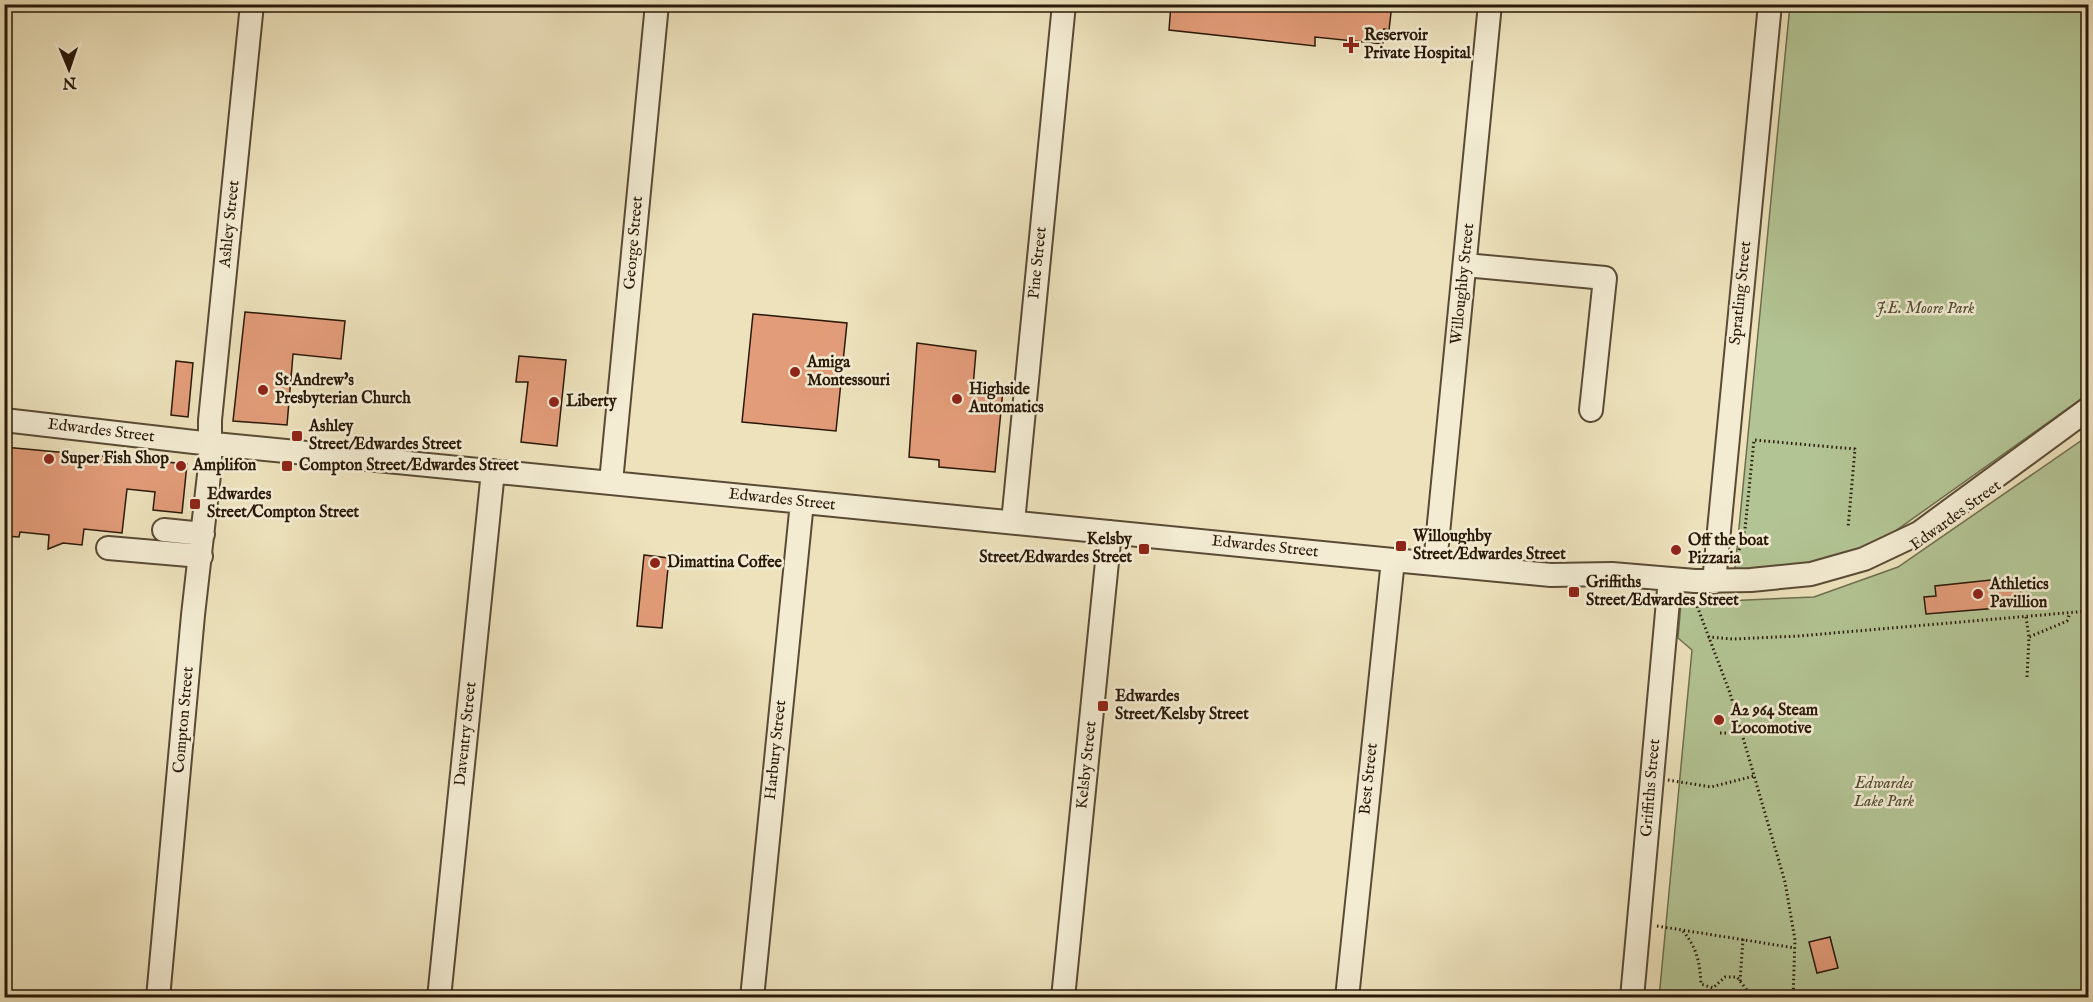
<svg xmlns="http://www.w3.org/2000/svg" width="2093" height="1002" font-family="'IM FELL English',serif">
  <rect width="100%" height="100%" fill="#ede2bc"/>
  <filter id="stains"><feTurbulence type="fractalNoise" baseFrequency=".00333" numOctaves="4"/><feColorMatrix values="0 0 0 0 .2 0 0 0 0 .09 0 0 0 0 .02 0 0 0 .5 -.17"/></filter>
  <radialGradient id="worn" r=".72"><stop offset=".6" stop-color="#630" stop-opacity="0"/><stop offset="1" stop-color="#630" stop-opacity=".3"/></radialGradient>
  <path fill="#b3c494" stroke="#6e6e4e" stroke-width="1.5" d="M1790,5H2088V394L1884,539L1817,566L1735,569Z
    M2088,436V997L1659,998L1692,650L1678,638L1681,603L1814,597L1898,567Z"/>
  <path fill="#e39c79" stroke="#291808" stroke-width="1.5" d="M1171,4H1392L1389,30L1384,29L1383,44L1315,37V46L1169,30Z
    M245,312L345,321L341,359L293,354L287,425L233,421Z
    M753,314L847,323L836,431L742,422Z
    M917,343L976,351L973,387L1003,390L995,472L939,467V460L909,457Z
    M519,356L566,360L557,446L521,442L528,382H516Z
    M176,361L193,363L188,417L171,415Z
    M4,447L187,464L182,513L153,510L155,492L127,489L122,533L84,529L82,545L63,543L48,549L49,535L20,532L19,537L4,536L7,491H4Z
    M644,555L669,558L662,628L637,626Z
    M2019,577L2022,606L1926,614L1924,597L1936,596L1935,586Z
    M1830,937L1838,968L1817,973L1809,942Z"/>
  <g fill="none" stroke-linecap="round" stroke-linejoin="round">
    <g stroke="#5a4a35" stroke-width="26">
      <path id="minor" d="M1465,265L1605,278L1591,410
        M4,420L194,442L1393,560L1551,575L1612,574L1695,581L1751,580L1811,574L1864,559L1919,533L2088,409
        M611,482L657,4
        M1013,522L1064,4
        M164,530L203,534
        M108,548L201,556
        M1435,564L1490,4
        M1714,582L1770,4
        M158,998L193,615L210,466V420L252,4
        M439,998L493,471
        M752,998L802,502
        M1063,998L1110,532
        M1347,998L1393,560
        M1632,998L1670,579"/>
    </g>
    <path stroke="#291808" stroke-width="3" stroke-dasharray="1.5 3" stroke-linecap="butt" d="M1733,554H1738L1745,529L1754,440L1855,449L1848,528
      M1694,598L1730,693L1785,882L1795,940L1793,998
      M2026,617L2029,637
      M1708,637L1733,639L1799,636L2088,611
      M2027,677L2029,637L2067,621L2070,613
      M1720,733H1742
      M1668,780L1711,787L1754,776
      M1657,926L1795,948
      M1683,931C1697,948 1700,963 1701,984L1713,988L1725,977H1737L1746,989L1748,998
      M1740,981L1743,939"/>
    <use href="#minor" stroke="#f3ecd3" stroke-width="22"/>
  </g>
  <g fill="#8f2418" stroke="#f3ecd3" stroke-width="2">
    <path d="M1348 36h6v6h6v6h-6v6h-6v-6h-6v-6h6z"/>
    <circle cx="795" cy="372" r="6"/>
    <circle cx="263" cy="390" r="6"/>
    <circle cx="957" cy="399" r="6"/>
    <circle cx="554" cy="402" r="6"/>
    <rect x="291" y="430" width="12" height="12" rx="3"/>
    <circle cx="49" cy="459" r="6"/>
    <circle cx="181" cy="466" r="6"/>
    <rect x="281" y="460" width="12" height="12" rx="3"/>
    <rect x="189" y="498" width="12" height="12" rx="3"/>
    <rect x="1395" y="540" width="12" height="12" rx="3"/>
    <rect x="1138" y="543" width="12" height="12" rx="3"/>
    <circle cx="1676" cy="550" r="6"/>
    <circle cx="655" cy="563" r="6"/>
    <rect x="1568" y="586" width="12" height="12" rx="3"/>
    <circle cx="1978" cy="594" r="6"/>
    <rect x="1097" y="700" width="12" height="12" rx="3"/>
    <circle cx="1719" cy="720" r="6"/>
  </g>
  <g text-anchor="middle" dominant-baseline="central" stroke-width="5" stroke-linejoin="round" paint-order="stroke">
    <g font-size="16" font-weight="bold" fill="#291808" stroke="#f3ecd3" text-anchor="start">
      <text x="1364" y="36">Reservoir<tspan x="1364" dy="18">Private Hospital</tspan></text>
      <text x="807" y="363">Amiga<tspan x="807" dy="18">Montessouri</tspan></text>
      <text x="275" y="381">St Andrew's<tspan x="275" dy="18">Presbyterian Church</tspan></text>
      <text x="969" y="390">Highside<tspan x="969" dy="18">Automatics</tspan></text>
      <text x="566" y="402">Liberty</text>
      <text x="309" y="427">Ashley<tspan x="309" dy="18">Street/Edwardes Street</tspan></text>
      <text x="61" y="459">Super Fish Shop</text>
      <text x="193" y="466">Amplifon</text>
      <text x="299" y="466">Compton Street/Edwardes Street</text>
      <text x="207" y="495">Edwardes<tspan x="207" dy="18">Street/Compton Street</tspan></text>
      <text x="1413" y="537">Willoughby<tspan x="1413" dy="18">Street/Edwardes Street</tspan></text>
      <text x="1132" y="540" text-anchor="end">Kelsby<tspan x="1132" dy="18">Street/Edwardes Street</tspan></text>
      <text x="1688" y="541">Off the boat<tspan x="1688" dy="18">Pizzaria</tspan></text>
      <text x="667" y="563">Dimattina Coffee</text>
      <text x="1586" y="583">Griffiths<tspan x="1586" dy="18">Street/Edwardes Street</tspan></text>
      <text x="1990" y="585">Athletics<tspan x="1990" dy="18">Pavillion</tspan></text>
      <text x="1115" y="697">Edwardes<tspan x="1115" dy="18">Street/Kelsby Street</tspan></text>
      <text x="1731" y="711">A2 964 Steam<tspan x="1731" dy="18">Locomotive</tspan></text>
    </g>
    <g font-size="16" fill="#291808" stroke="#f3ecd3">
      <text transform="translate(230 224) rotate(-84)">Ashley Street</text>
      <text transform="translate(634 243) rotate(-85)">George Street</text>
      <text transform="translate(1038 263) rotate(-84)">Pine Street</text>
      <text transform="translate(1463 284) rotate(-84)">Willoughby Street</text>
      <text transform="translate(1741 293) rotate(-84)">Spratling Street</text>
      <text transform="translate(101 431) rotate(7)">Edwardes Street</text>
      <text transform="translate(782 500) rotate(6)">Edwardes Street</text>
      <text transform="translate(1956 516) rotate(-36)">Edwardes Street</text>
      <text transform="translate(1265 547) rotate(6)">Edwardes Street</text>
      <text transform="translate(184 720) rotate(-85)">Compton Street</text>
      <text transform="translate(466 734) rotate(-84)">Daventry Street</text>
      <text transform="translate(776 750) rotate(-84)">Harbury Street</text>
      <text transform="translate(1087 765) rotate(-84)">Kelsby Street</text>
      <text transform="translate(1369 779) rotate(-84)">Best Street</text>
      <text transform="translate(1651 788) rotate(-85)">Griffiths Street</text>
    </g>
    <g font-size="16" font-style="italic" fill="#524c32" stroke="#f3ecd3">
      <text x="1925" y="309">J.E. Moore Park</text>
      <text x="1884" y="784">Edwardes<tspan x="1884" dy="18">Lake Park</tspan></text>
    </g>
  </g>
  <rect width="2093" height="1002" fill="none" stroke="#ede2bc" stroke-width="24"/>
  <rect x="6" y="6" width="2081" height="990" fill="none" stroke="#291808" stroke-width="3"/>
  <rect x="12" y="12" width="2069" height="978" fill="none" stroke="#291808" stroke-width="1.5"/>
  <g transform="translate(69 69) rotate(178)" stroke="#f3ecd3" stroke-width="4.5" paint-order="stroke">
  <path d="M0-4.5L10 22L0 15L-10 22Z" fill="#291808"/>
  <text y="-9" font-size="16" font-weight="bold" text-anchor="middle" fill="#291808">N</text>
  </g>
  <rect width="100%" height="100%" filter="url(#stains)"/>
  <rect width="100%" height="100%" fill="url(#worn)"/>
</svg>
